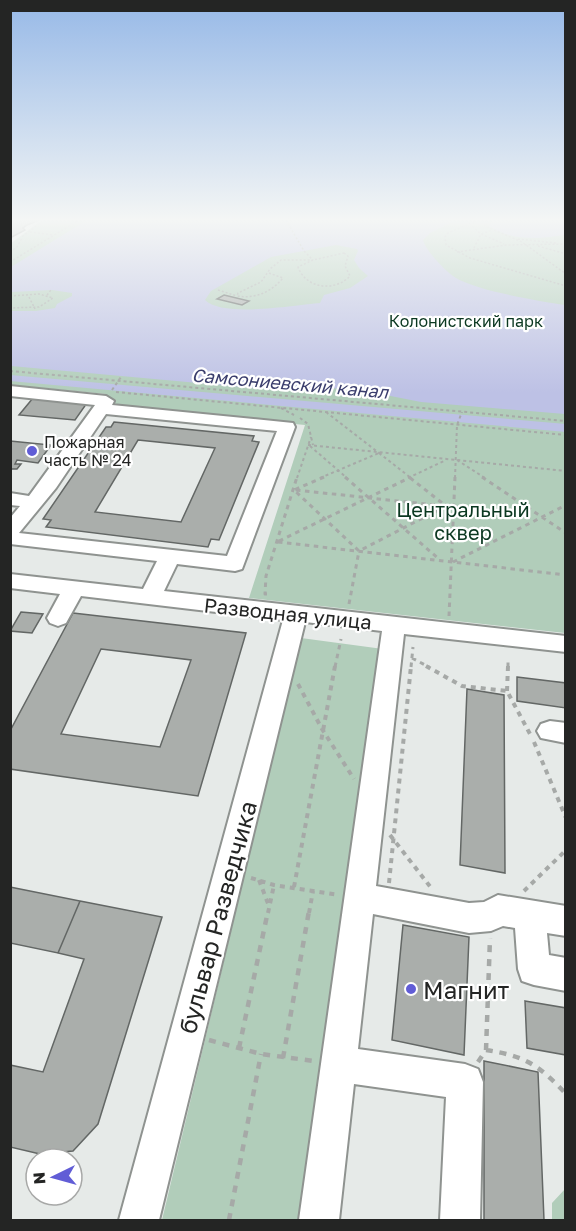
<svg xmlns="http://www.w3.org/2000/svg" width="576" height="1231" font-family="'Golos Text',sans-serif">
  <rect width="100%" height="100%" fill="#e6eae8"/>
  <path fill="#b1cdba" d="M42,220H565V633L249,598L305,425L100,405L106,394L11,385L10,244Z
    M301,638L383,649L302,1220H162Z
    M565,1189V1220H552V1203Z"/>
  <path fill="#bdc1e5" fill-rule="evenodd" d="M87,220H456L430,233L423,240C426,251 446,272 456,278C478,291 539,301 565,305V414L421,402L350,388L275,390L11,366V311H36L55,308L57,304L72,296V293L52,290L11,292V267ZM336,245L357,249L358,251L354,260L359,268L368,276L350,288L324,295L320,303C294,305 223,318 205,300L211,291L271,257Z
    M493,220H565V235C539,239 511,241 489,226Z"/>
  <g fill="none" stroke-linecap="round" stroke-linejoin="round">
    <path fill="#bdc1e5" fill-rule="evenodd" d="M10,375L566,424V432L10,381Z"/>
  </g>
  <path fill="#aaaeab" stroke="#636765" stroke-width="1.5" fill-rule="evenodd" d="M10,220H39L27,225L23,228L25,230L10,238Z
    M224,295L249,301L242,305L217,299Z
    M33,398L87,403L75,420L19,415Z
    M114,422L254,436L252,441L259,442L219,540L211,539L208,547L46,527L51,520L43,519L106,427H111ZM138,440L215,448L181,522L95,512Z
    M10,441L51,445L38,463L17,460L15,464H21L17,469H10Z
    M21,612L43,614L32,633L10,631Z
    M73,613L246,633L198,796L10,769V731ZM101,649L191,660L160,747L61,734Z
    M517,677L566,683V708L517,701Z
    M467,689L504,695L505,873L460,865Z
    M10,887L80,901L58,953L10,943Z
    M80,901L162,917L98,1124L73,1151L40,1154L10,1147V1065L43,1072L84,959L58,953Z
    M403,925L469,937L464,1055L392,1040Z
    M525,1001L566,1008V1055L527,1048Z
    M484,1061L538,1072L544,1220H484Z"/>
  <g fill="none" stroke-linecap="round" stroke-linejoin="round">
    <g stroke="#8f9390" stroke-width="4">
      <path id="minor" d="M10,386L106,396L114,401L112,405L293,423L295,427L242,569L235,571L177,564L164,591L566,636V652L404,634L376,886L469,903L484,902L498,895L566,906V936L547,933L549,955L566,958V991L534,985L522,981L518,969L515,928L503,926L491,931L469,933L373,914L358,1049L465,1064L478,1069L483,1082L480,1220H440L446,1097L354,1084L339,1220H299L382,631L305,622L159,1220H119L283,620L81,596L66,623L58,626L50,623L47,618L60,594L10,588V574L143,589L157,561L10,544V518L20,506L10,505V493L29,496L95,405L10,396ZM106,414L277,431L227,556L19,533L56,488Z
        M550,721L566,723V743L541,738L537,731L541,724Z"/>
    </g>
    <path stroke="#a6a9a7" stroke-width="1.5" stroke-dasharray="2 2" stroke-linecap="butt" d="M286,220L304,251L313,260
      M478,220L448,233L445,237L446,245L470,258L566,286
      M485,220V226L522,242L566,274
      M473,222V227L481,234L504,244
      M30,232L54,235
      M518,239L556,243
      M538,246L566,254
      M474,248L481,234L492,230
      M10,252L17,247L23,236L44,220
      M457,252L506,245L566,244
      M344,253L348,256L345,266L350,276C335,292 306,289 298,267L313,260Z
      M10,262L79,220
      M269,273L283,278C271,292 256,299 237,296L238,293L261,282L270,269L281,260H313
      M218,290L237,296
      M47,295L51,290
      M10,296L39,294L53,298L39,307L10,308
      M29,297L35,309"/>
    <path stroke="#a6a9a7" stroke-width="2" stroke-dasharray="3 3" stroke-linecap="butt" d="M10,371L566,421
      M112,390L121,377
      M116,392L566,435
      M281,408L294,415
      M326,412L379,453
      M300,418L308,424L313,445
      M308,445L566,471
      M310,446L347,478
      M379,453L411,478
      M457,460L485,478
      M297,478L311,437
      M320,478L379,453
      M408,478L446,460
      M455,478L457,425L462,412"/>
    <path stroke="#a6a9a7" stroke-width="3" stroke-dasharray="4.5 4.5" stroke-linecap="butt" d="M324,477L294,490L359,551L446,506L409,477
      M345,477L440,560
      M482,477L566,533
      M296,490L453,507
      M279,541L411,477
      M278,542L566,575
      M453,562L566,505
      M267,594H265L266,576L297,477
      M349,604L359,551
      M449,616L455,477
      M412,658L429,667
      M335,667L341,639
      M411,667L413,647
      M508,667V659"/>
    <path stroke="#a6a9a7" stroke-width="4" stroke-dasharray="5 5" stroke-linecap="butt" d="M426,666L462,686L507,691L530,734
      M298,684L322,729L354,779
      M507,691L508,666
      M534,742L566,818
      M390,835L432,889
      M251,878L274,885L339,895
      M259,880L269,906
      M389,883L411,666
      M294,887L335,666
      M524,891L566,850
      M268,913L274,885
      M309,913L313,891"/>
    <path stroke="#a6a9a7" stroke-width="4.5" stroke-dasharray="7 7" stroke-linecap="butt" d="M209,1040L261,1054L314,1061
      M239,1048L268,911
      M486,1050L490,938
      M283,1058L309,911
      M478,1062L486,1050C525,1056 539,1065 566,1094
      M229,1220L261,1054"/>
    <use href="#minor" fill="#fff" fill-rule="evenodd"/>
  </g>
  <linearGradient id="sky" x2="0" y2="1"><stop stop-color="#97b9e7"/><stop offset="0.56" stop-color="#f4f6f5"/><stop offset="1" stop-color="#f4f6f5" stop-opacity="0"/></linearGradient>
  <rect width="576" height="393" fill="url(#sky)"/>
  <g fill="#615dd6" stroke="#fff" stroke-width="2">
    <circle cx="32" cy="451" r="6"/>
    <circle cx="411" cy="989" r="6"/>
  </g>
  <g text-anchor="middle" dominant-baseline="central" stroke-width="4.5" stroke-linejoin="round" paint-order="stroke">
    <g font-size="16" fill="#0b3821" stroke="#fff">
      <text x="466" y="321">Колонистский парк</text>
    </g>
    <g font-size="16" fill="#242524" stroke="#fff" text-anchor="start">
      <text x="44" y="442">Пожарная<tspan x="44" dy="18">часть № 24</tspan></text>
    </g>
    <g font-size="18" font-style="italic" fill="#3b3e6d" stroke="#fff">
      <text transform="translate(290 383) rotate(5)">Самсониевский канал</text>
    </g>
    <g font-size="20" fill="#0b3821" stroke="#fff">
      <text x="463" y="509">Центральный<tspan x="463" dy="23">сквер</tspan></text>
    </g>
    <g font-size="20" fill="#242524" stroke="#fff">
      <text transform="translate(288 613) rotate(6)">Разводная улица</text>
    </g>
    <g font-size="24" fill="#242524" stroke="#fff">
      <text transform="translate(217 917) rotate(-75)">бульвар Разведчика</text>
    </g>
    <g font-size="24" fill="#242524" stroke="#fff" text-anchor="start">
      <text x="423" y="989">Магнит</text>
    </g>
  </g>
  <rect width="576" height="1231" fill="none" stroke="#242524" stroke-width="24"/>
  <g transform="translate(54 1177) rotate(265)"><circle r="28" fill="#ffffff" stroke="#a7a8a7" stroke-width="1.5"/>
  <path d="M0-4.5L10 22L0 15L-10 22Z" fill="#615dd6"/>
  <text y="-9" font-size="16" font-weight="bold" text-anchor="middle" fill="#242524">N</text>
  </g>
</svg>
